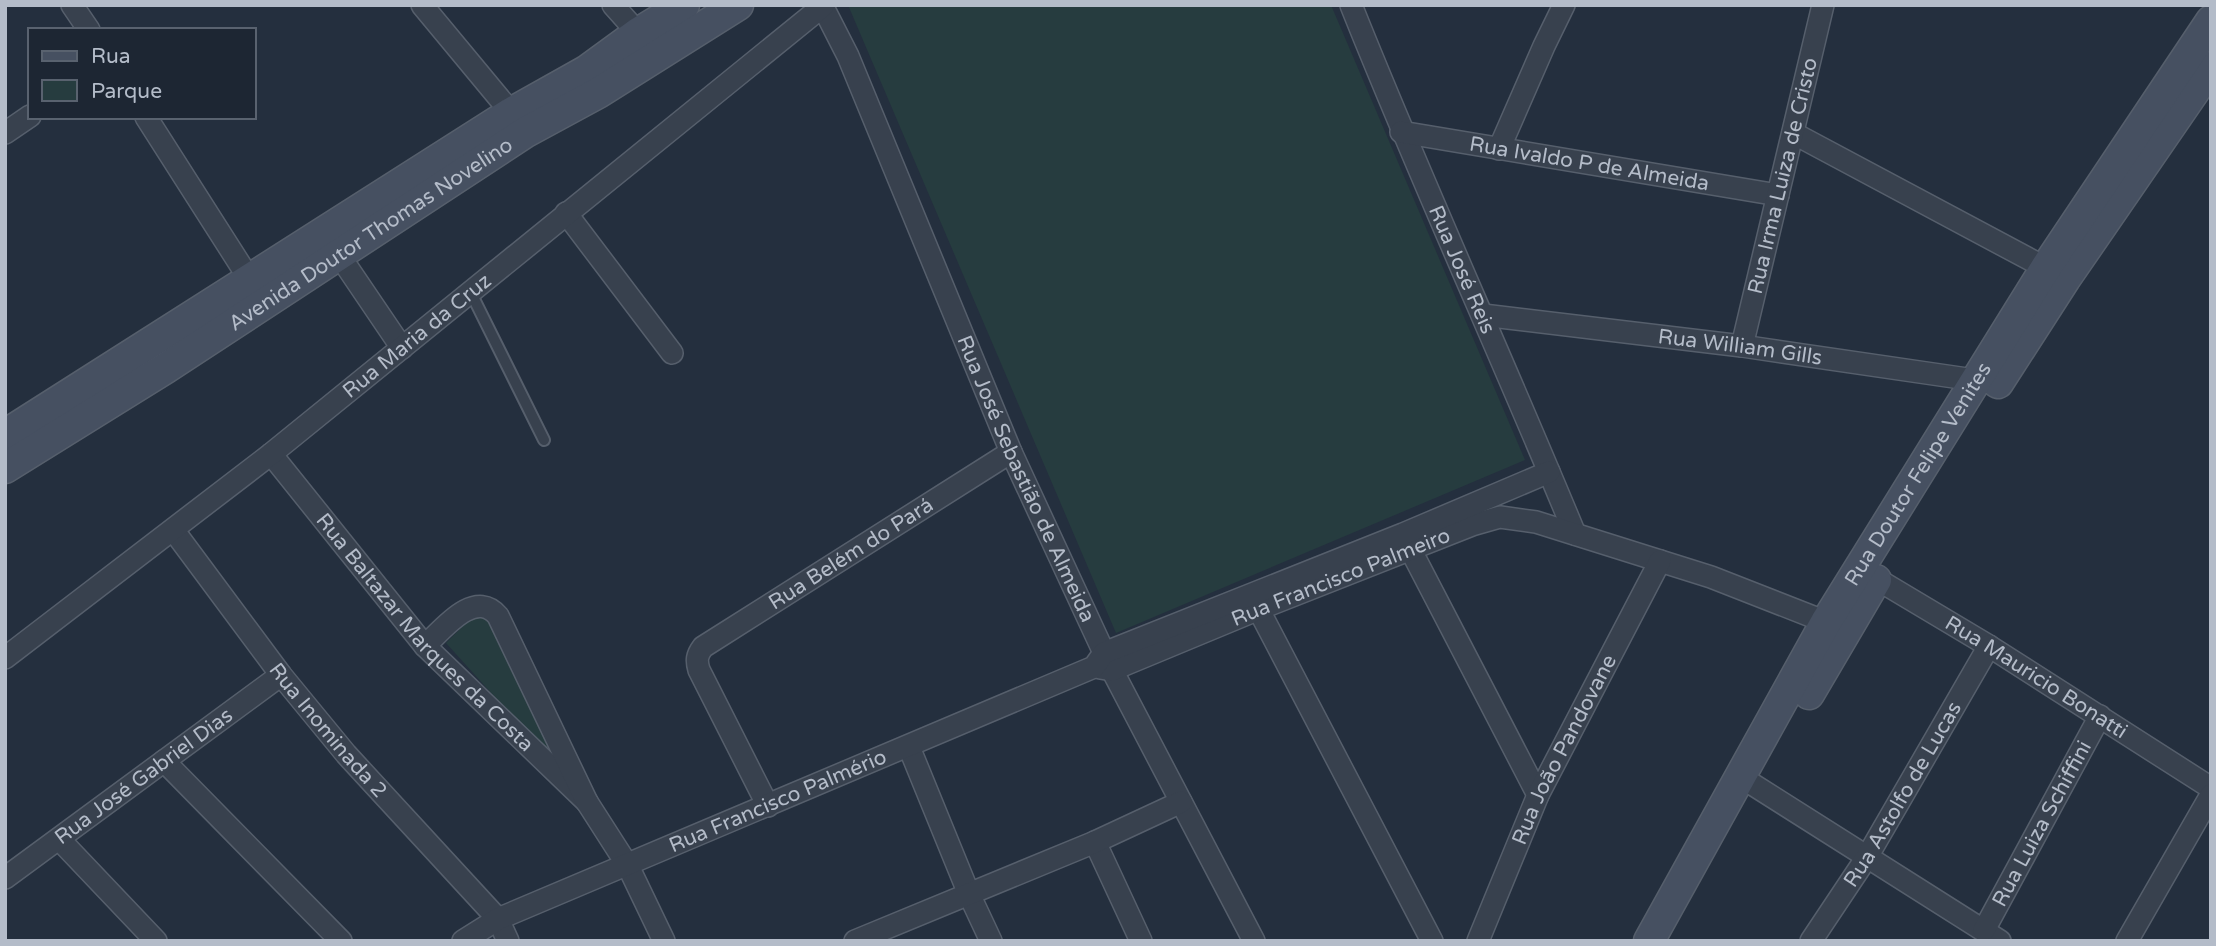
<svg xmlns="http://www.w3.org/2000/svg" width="2216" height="946" font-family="'Varela Round',sans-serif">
  <rect width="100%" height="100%" fill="#242f3e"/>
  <path fill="#263c3f" d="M848,5H1331L1525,460L1116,633Z
    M473,616L490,618L559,768L446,643Z"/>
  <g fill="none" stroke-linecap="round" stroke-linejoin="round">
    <g stroke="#565f6c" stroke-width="14">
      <path id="lane" d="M471,293L544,440"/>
    </g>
    <g stroke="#565f6c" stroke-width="24">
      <g id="street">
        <path d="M72,5L89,30"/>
        <path d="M422,5L519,122"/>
        <path d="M613,5L638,33"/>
        <path id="s1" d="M822,5L848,56L1011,452L1112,670L1254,941"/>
        <path id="s2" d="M1351,5C1422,183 1502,357 1575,534"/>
        <path d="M146,117L250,280"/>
        <path id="s3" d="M1401,132L1778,195"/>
        <path d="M5,133L30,116"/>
        <path d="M1793,133L2057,274"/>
        <path d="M1499,149L1544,46L1564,5"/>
        <path d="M566,213L672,353"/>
        <path d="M339,255L402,348"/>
        <path id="s4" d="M1483,315L1742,346L1988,382"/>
        <path id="s5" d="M1742,346L1823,5"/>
        <path id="s6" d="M271,454L425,646L587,802"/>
        <path id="s7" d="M174,531L281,675L346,754L498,919L508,941"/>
        <path d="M1405,539L1538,795"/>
        <path id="s8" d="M1865,572L1989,646L2211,788"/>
        <path d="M1252,597L1432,941"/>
        <path d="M425,646C443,629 475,588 498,616L587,802L628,866L664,941"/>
        <path id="s9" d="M5,658L271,454L823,6"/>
        <path id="s10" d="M1100,668L1112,670L1259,609L1472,525L1500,517L1536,522L1711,577L1826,622"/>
        <path d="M909,747L969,894L991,941"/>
        <path d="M164,761L341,941"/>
        <path d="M1741,777L2000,941"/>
        <path id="s11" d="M768,806L699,670C696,660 697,655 703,647L1011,452"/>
        <path d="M59,839L156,941"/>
        <path d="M1095,842L1141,941"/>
        <path id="s12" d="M5,878L281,675"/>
        <path id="s13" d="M1984,930L2100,716"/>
        <path id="s14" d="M463,941L498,919L1094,667L1104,653L1403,534L1549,472"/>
        <path d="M855,941L1095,842L1181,802"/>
        <path id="s15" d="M1478,941L1538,795L1660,561"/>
        <path id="s16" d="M1811,941L1867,857L1989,646"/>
        <path d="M2127,941L2211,795"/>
      </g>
    </g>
    <g stroke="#565f6c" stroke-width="33">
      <g id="secondary">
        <path d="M1998,383L2065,279L2211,67"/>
        <path d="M5,435L511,113L586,71L638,33L684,5"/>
        <path id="s17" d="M5,468L166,368L526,132L598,93L738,5"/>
        <path d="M1809,694L1876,580"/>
        <path id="s18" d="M1649,941L1826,622L2047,266L2211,21"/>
      </g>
    </g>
    <use href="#lane" stroke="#38414e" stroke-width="10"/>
    <use href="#street" stroke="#38414e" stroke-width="21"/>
    <use href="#secondary" stroke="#465061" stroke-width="30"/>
  </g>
  <g text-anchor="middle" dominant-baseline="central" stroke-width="6" stroke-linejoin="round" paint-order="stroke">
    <g font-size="21" fill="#b4bcc9" stroke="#1d2633">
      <text stroke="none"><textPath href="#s3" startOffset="191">Rua Ivaldo P de Almeida</textPath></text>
      <text stroke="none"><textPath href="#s5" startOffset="175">Rua Irma Luiza de Cristo</textPath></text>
      <text stroke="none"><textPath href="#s17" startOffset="434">Avenida Doutor Thomas Novelino</textPath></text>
      <text stroke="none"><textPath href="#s2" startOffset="287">Rua José Reis</textPath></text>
      <text stroke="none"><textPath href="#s9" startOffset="523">Rua Maria da Cruz</textPath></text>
      <text stroke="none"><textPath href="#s4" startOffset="259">Rua William Gills</textPath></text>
      <text stroke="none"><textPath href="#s18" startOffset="539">Rua Doutor Felipe Venites</textPath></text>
      <text stroke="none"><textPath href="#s1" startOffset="516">Rua José Sebastião de Almeida</textPath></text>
      <text stroke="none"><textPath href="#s11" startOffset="352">Rua Belém do Pará</textPath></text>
      <text stroke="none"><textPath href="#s10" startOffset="259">Rua Francisco Palmeiro</textPath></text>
      <text stroke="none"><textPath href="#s6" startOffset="236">Rua Baltazar Marques da Costa</textPath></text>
      <text stroke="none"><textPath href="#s8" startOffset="201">Rua Mauricio Bonatti</textPath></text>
      <text stroke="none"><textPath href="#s7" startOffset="252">Rua Inominada 2</textPath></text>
      <text stroke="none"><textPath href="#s15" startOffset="210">Rua João Pandovane</textPath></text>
      <text stroke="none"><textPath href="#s12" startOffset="172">Rua José Gabriel Dias</textPath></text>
      <text stroke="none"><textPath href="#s16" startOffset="173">Rua Astolfo de Lucas</textPath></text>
      <text stroke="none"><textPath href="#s14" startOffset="345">Rua Francisco Palmério</textPath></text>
      <text stroke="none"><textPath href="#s13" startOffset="121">Rua Luiza Schiffini</textPath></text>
    </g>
  </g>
  <rect width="2216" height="946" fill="none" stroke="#b4bcc9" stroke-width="14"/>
  <rect x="28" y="28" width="228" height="91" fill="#1d2633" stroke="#59626f" stroke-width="2"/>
  <rect x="42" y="51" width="35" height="10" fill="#465061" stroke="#59626f" stroke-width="2"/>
  <text x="91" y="63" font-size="21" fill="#b4bcc9">Rua</text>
  <rect x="42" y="80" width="35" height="21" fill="#263c3f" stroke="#59626f" stroke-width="2"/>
  <text x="91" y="98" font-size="21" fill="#b4bcc9">Parque</text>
</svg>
